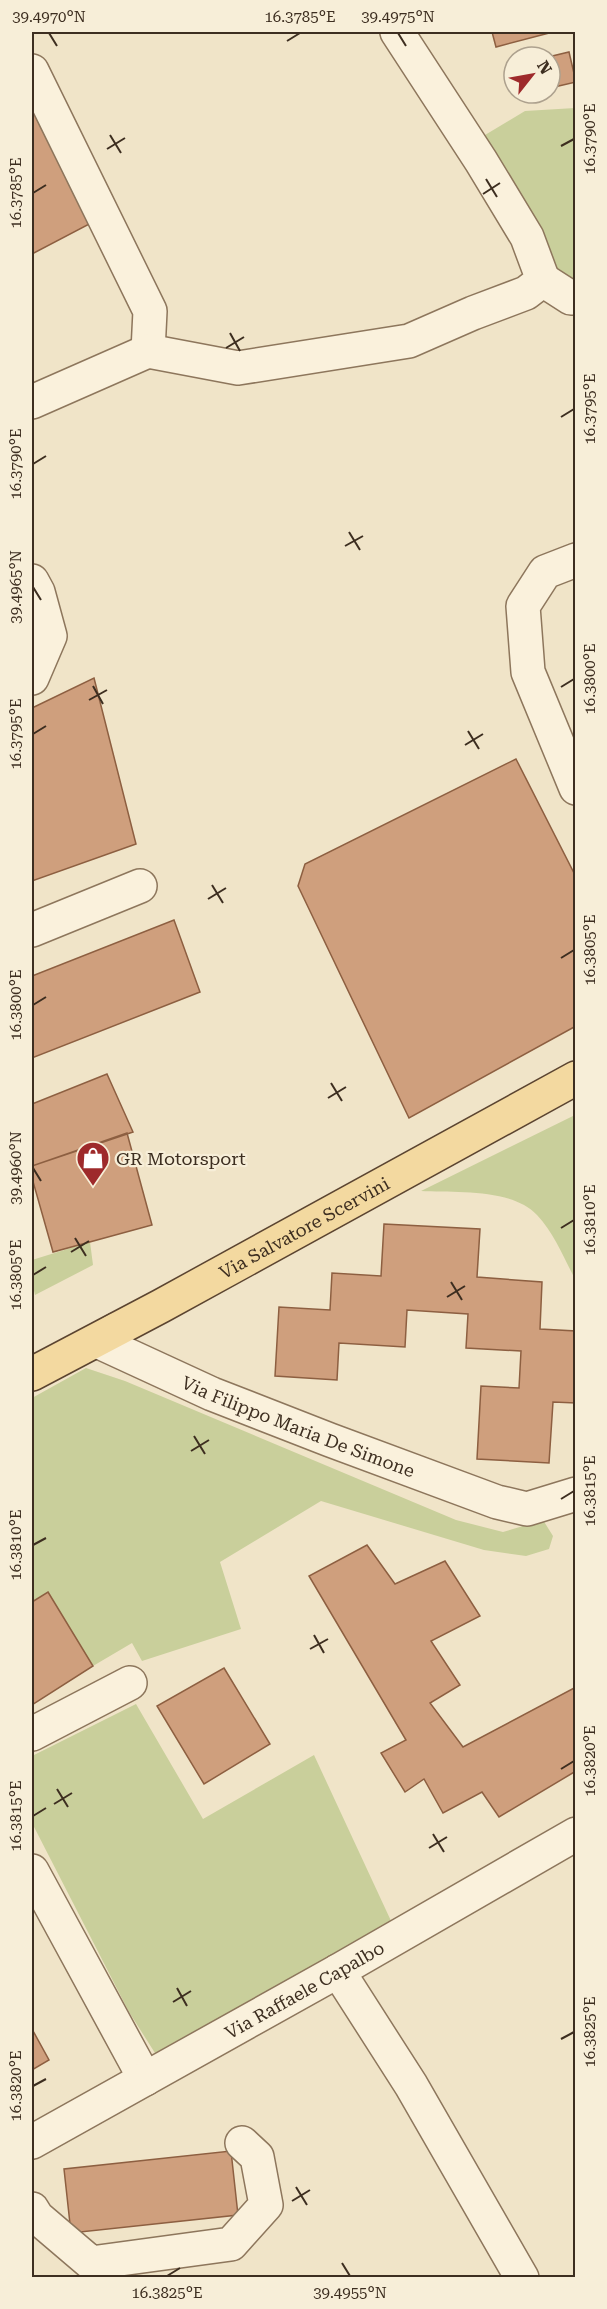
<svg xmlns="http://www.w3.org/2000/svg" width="607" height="2309" font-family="'Roboto Serif',serif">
  <rect width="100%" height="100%" fill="#f0e4c8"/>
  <path fill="#c9cf9b" d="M575,108V298L470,144L525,111Z
    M575,1115V1279C564,1258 554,1233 537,1215C512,1188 456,1193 421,1191Z
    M90,1242L93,1265L35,1295L32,1282V1260Z
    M86,1368L125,1381L456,1520L503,1532L543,1520L553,1536L549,1549L526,1556L484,1550L321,1501L220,1562L241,1629L142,1661L132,1643L93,1666L48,1592L32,1602V1398Z
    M136,1704L203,1819L314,1755L392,1923L155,2053L129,2012L32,1823V1756Z"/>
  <path fill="#cf9f7d" stroke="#8d5f41" stroke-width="1.5" d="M492,32H553L496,47Z
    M569,52L576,82L550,88V57H548Z
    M32,93L97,220L32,254Z
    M94,678L136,844L32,881V708Z
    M516,759L576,877V1026L409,1118L298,886L305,864Z
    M174,920L200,992L32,1058V976Z
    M107,1074L133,1132L32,1166V1104Z
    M127,1133L152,1225L53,1252L32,1178V1166Z
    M384,1224L480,1229L477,1277L542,1282L540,1329L576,1331V1403L553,1402L549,1463L477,1459L481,1386L519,1388L521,1351L466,1348L468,1314L407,1310L405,1347L339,1343L337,1380L275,1376L279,1307L330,1310L332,1273L381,1276Z
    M367,1545L395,1584L445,1561L480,1616L431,1641L460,1685L430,1703L463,1747L576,1687V1771L499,1817L482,1792L443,1813L424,1779L405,1792L381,1753L406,1740L309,1576Z
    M48,1592L93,1666L32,1705V1602Z
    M224,1668L270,1744L204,1784L157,1706Z
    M32,2029L49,2060L32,2070Z
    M231,2151L238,2215L71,2233L64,2169Z"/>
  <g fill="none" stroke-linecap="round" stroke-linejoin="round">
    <g stroke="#8d765c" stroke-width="36">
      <g id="minor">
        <path d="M32,71L150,311L148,351"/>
        <path d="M543,280L571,298H576"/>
        <path d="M148,351L238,368L409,341L473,313L526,293L543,280L527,237L481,161L397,32"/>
        <path d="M32,402L148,351"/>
        <path d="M576,560L545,572L523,606L528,672L576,788"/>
        <path d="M32,581L38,592L50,636L32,678"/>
        <path d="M32,930L140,886"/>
        <path id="s1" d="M118,1329L97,1341L212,1394L330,1440L497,1502L527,1509L576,1494"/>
        <path d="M32,1734L130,1683"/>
        <path d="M32,1871L145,2079"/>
        <path d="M338,1971L411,2085L522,2278"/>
        <path id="s2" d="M32,2142L338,1971L576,1834"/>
        <path d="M32,2209L37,2217L91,2263L231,2244L266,2205L257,2157L242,2143"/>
      </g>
    </g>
    <g stroke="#5b4430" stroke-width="36">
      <g id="major">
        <path id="s3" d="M32,1374L161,1306L576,1078"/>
      </g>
    </g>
    <use href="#minor" stroke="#faf1dc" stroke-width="33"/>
    <use href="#major" stroke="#f3d9a0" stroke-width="33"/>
  </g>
  <path fill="none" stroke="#3d2e20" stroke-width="2" d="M49,33L57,46M398,33L406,46M287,41L300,33M110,135L121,153M561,146L574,139M107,149L125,138M486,179L497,197M33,193L46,185M483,194L500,183M230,333L240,351M226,348L244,337M561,417L574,409M33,464L46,456M349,532L360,550M345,546L363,536M33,587L41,600M93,686L103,704M561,687L574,679M89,700L107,690M468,731L479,749M33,734L46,726M465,745L483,734M212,885L223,903M208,899L226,888M561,958L574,950M33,1005L46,997M331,1083L342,1101M328,1098L346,1087M33,1168L41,1181M561,1228L574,1220M75,1238L86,1256M71,1252L89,1241M33,1275L46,1267M451,1282L462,1300M447,1297L465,1286M194,1436L205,1454M191,1451L209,1440M561,1499L574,1491M33,1545L46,1538M314,1635L324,1653M310,1649L328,1639M561,1769L574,1761M57,1789L68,1807M54,1804L72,1793M33,1816L46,1808M433,1834L444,1852M429,1848L447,1837M177,1988L187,2006M173,2002L191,1991M561,2039L574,2032M33,2086L46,2079M296,2187L307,2205M292,2201L310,2190M342,2263L350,2276M167,2276L180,2268"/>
  <defs>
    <g id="shop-pin" transform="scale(1.725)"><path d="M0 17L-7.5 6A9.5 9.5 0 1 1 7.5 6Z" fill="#9e2a2b" stroke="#f7eed8"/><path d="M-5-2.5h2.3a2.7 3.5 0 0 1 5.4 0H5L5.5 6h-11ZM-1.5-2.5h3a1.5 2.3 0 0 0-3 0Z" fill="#fff"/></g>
  </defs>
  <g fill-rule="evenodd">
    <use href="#shop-pin" x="93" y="1158"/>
  </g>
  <g text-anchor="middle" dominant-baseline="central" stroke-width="4.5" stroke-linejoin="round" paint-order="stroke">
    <g font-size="18" fill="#3d2e20" stroke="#f7eed8" text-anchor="start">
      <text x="116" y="1158">GR Motorsport</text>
    </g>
    <g font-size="18" fill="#3d2e20" stroke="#f7eed8">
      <text stroke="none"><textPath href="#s3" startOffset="309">Via Salvatore Scervini</textPath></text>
      <text stroke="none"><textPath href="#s1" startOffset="243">Via Filippo Maria De Simone</textPath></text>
      <text stroke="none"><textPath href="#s2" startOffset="312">Via Raffaele Capalbo</textPath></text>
    </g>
  </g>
  <rect width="607" height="2309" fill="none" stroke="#f7eed8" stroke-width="66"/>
  <g transform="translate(532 75) rotate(59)"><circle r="28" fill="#f7eed8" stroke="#ada18e" stroke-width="1.5"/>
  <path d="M0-4.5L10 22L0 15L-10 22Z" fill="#9e2a2b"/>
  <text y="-9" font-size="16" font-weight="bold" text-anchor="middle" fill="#3d2e20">N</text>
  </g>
  <rect x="33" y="33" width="541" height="2243" fill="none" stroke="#3d2e20" stroke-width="2"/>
  <g font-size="15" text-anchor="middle" fill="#3d2e20">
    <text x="49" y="22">39.4970°N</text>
    <text x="300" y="22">16.3785°E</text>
    <text x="398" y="22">39.4975°N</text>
    <text transform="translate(590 139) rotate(-90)" y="5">16.3790°E</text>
    <text transform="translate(16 193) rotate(-90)" y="5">16.3785°E</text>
    <text transform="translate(590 409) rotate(-90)" y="5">16.3795°E</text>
    <text transform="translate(16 464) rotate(-90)" y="5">16.3790°E</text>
    <text transform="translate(16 587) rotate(-90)" y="5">39.4965°N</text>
    <text transform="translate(590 679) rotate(-90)" y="5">16.3800°E</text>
    <text transform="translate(16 734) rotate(-90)" y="5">16.3795°E</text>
    <text transform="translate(590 950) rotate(-90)" y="5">16.3805°E</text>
    <text transform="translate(16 1005) rotate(-90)" y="5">16.3800°E</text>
    <text transform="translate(16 1168) rotate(-90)" y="5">39.4960°N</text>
    <text transform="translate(590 1220) rotate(-90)" y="5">16.3810°E</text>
    <text transform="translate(16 1275) rotate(-90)" y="5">16.3805°E</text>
    <text transform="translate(590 1491) rotate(-90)" y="5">16.3815°E</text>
    <text transform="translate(16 1545) rotate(-90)" y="5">16.3810°E</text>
    <text transform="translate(590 1761) rotate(-90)" y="5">16.3820°E</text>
    <text transform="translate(16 1816) rotate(-90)" y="5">16.3815°E</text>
    <text transform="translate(590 2032) rotate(-90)" y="5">16.3825°E</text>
    <text transform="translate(16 2086) rotate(-90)" y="5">16.3820°E</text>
    <text x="167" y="2298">16.3825°E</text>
    <text x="350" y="2298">39.4955°N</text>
  </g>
</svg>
